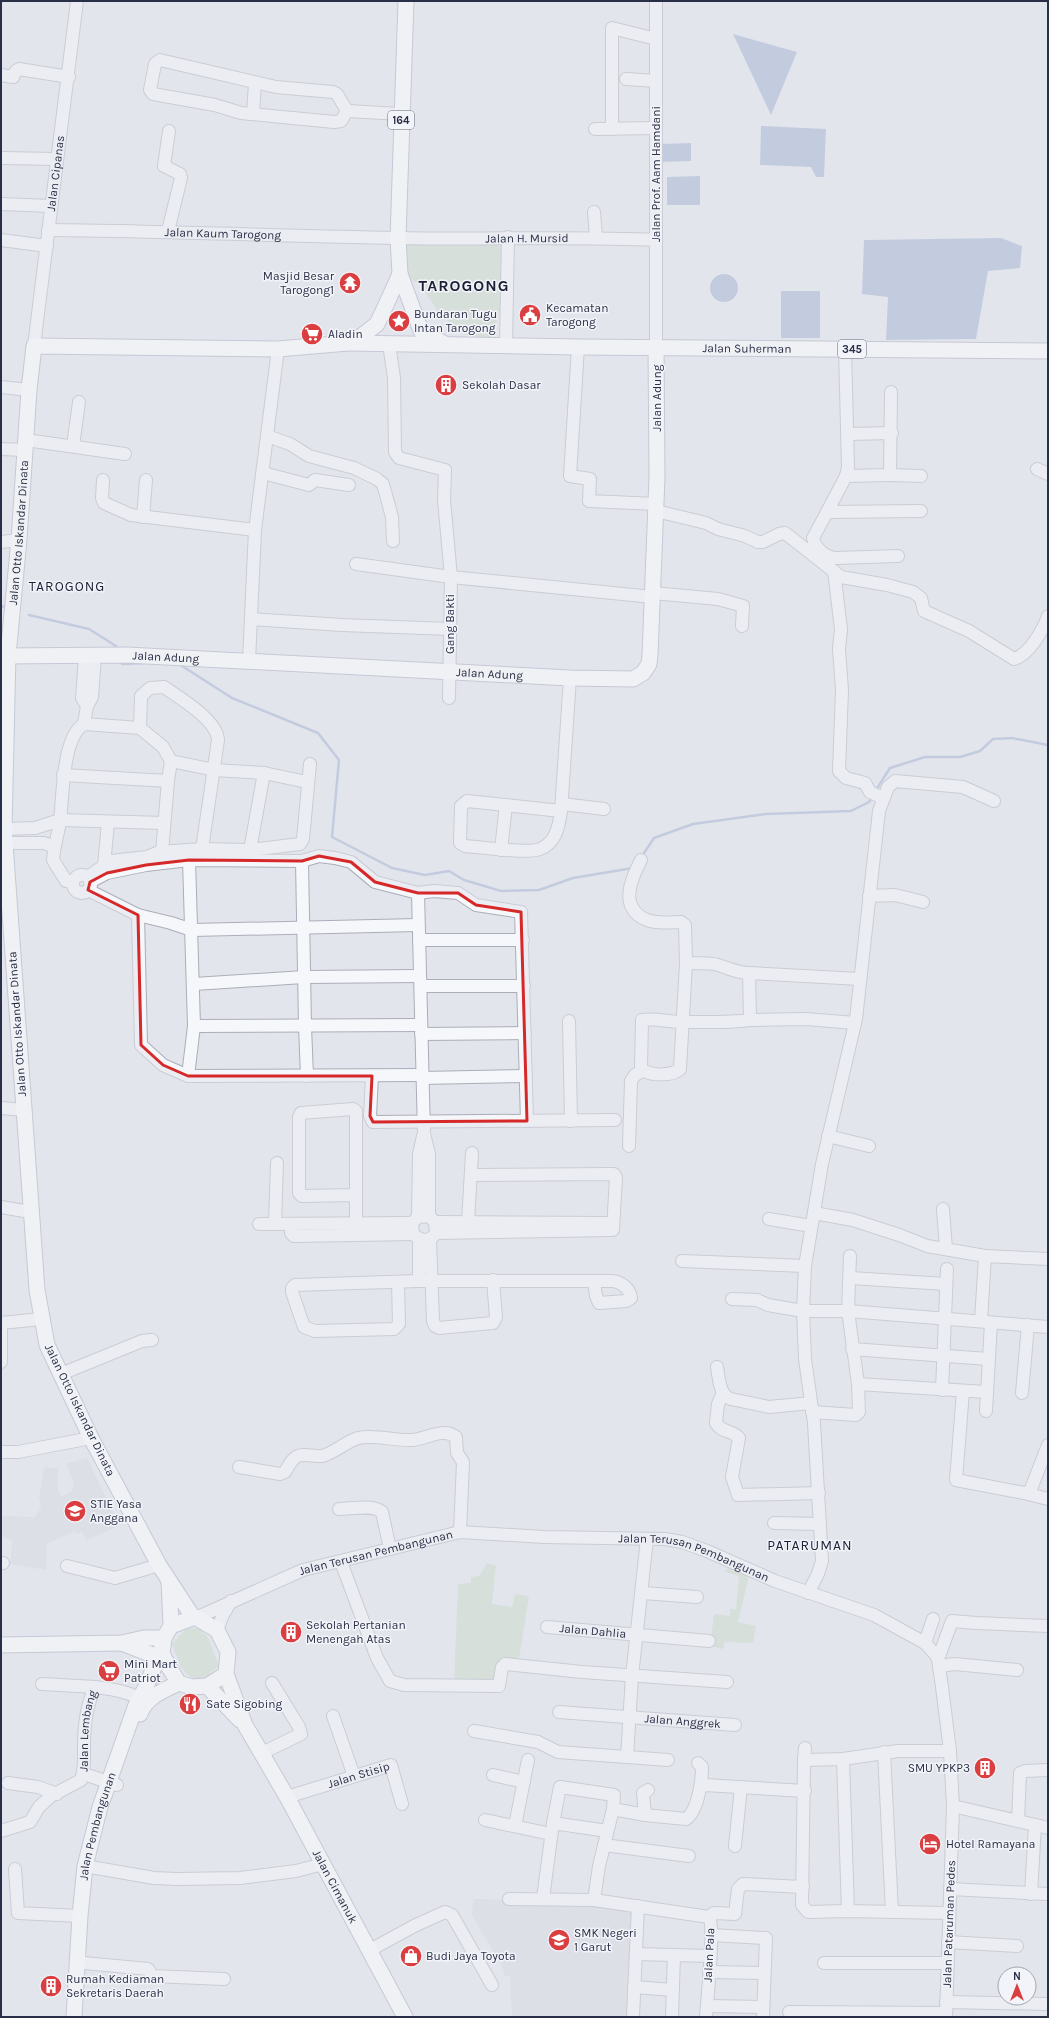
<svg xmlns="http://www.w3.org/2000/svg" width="1049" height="2018" font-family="Karla,sans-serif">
  <rect width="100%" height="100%" fill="#e3e5ec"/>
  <path fill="#d4d7e1" d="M87,1457L119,1526L86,1540L82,1532L76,1534L75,1531L47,1544L46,1570L10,1564L12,1540L1,1537V1516L35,1517L41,1507L39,1498L44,1467L58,1468V1489L61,1497L72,1491L74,1484L66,1464Z
    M474,1899L568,1901L633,1909L629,2017H512L510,1976H505L502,1966L471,1914Z"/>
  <path fill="#c5d7c3" d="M406,236L506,240L508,283L492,338L477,340L459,331L440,314L421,286L408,277L404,262Z
    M487,1563L496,1566L492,1604L512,1607L515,1594L529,1596L519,1659L503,1660L497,1684H454L458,1584L471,1583V1577L479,1576Z
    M731,1564L749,1576L738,1622L756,1626L753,1643L725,1642L723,1649L710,1646L714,1614L730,1616V1609H736L739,1576L725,1572Z
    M199,1628L208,1637L219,1666L207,1676L194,1680L181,1668L172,1644L186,1629Z"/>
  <path fill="#9badcf" d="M733,34L797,52L771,115Z
    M761,126L826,129L824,177H816L811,167L760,165Z
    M691,143V161L660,162L659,144Z
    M700,176V205H667V177Z
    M1001,238L1022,246L1020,268L988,271L976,339L886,340L888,297L862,294L864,240Z
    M710 288a14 14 0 1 1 28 0a14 14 0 1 1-28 0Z
    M781,291H820V338H781Z"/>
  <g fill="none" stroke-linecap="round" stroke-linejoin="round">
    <path stroke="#9badcf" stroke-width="2.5" d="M1,606L5,607
      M29,615L89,629L116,646L117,649
      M120,660L122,664L145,663
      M179,664L232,698L318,733L339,760L332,837L392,868L425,875L449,871L464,880L501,891L539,890L573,878L633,868
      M876,790L890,768L925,757H960L980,751L993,739L1012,738L1048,745
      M642,856L654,838L693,824L766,814L851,811L869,802L873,796"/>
    <g stroke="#abaeba" stroke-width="14">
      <g id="minor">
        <path d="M160,60L276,87L333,92L337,94L347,111L341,121L334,122L241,113L215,105L153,94L150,90L155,64Z"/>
        <path d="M1,75L13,77L16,71L19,69L69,77"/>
        <path d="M626,79L656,81"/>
        <path d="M347,111L401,114"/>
        <path d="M253,114L255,83"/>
        <path d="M595,129L656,128"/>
        <path d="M612,129V28L656,39"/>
        <path d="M1,158L57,159"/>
        <path d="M1,204L51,206"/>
        <path d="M594,212L596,237"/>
        <path id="s1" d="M48,230C165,231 280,236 397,238C483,240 570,236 656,240"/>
        <path d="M168,231L181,178L180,174L164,166L169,131"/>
        <path d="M1,240L47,246"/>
        <path d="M389,344L394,378L395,452L399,458L445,470L444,500L451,577L449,698"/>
        <path id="s2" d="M34,346L77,1"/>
        <path d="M506,346L508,237"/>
        <path d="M578,347L570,476L590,479L589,501L656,504"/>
        <path d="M656,347V1"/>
        <path d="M845,349L848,467L846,476L890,475L891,392"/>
        <path d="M1,387L29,390"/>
        <path d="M848,434L892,433"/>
        <path d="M267,436L290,444L309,456L354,468L377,479L383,484L392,517L393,541"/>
        <path d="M26,440L125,454"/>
        <path d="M73,446L79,402"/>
        <path d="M1,449L25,450"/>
        <path d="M1037,469L1048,474"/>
        <path d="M263,473L309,485L315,480L349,485"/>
        <path d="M890,475L921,476"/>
        <path d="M846,476L827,512L921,511"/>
        <path d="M103,480L102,498L104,503L131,515L255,530"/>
        <path d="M656,511L706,523L718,529L745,536L758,542H763L779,534L785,533L841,577L887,585L913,592L921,598L924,611L969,631L1014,659C1029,655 1043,630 1048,616"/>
        <path d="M827,512L813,538C815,548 825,557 835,558L898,556"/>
        <path d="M143,517L146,480"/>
        <path d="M1,542L19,540"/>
        <path d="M356,564L451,577L653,597"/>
        <path d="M834,571L841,629L839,649L842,690L839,771L846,778L865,783L870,792L883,798"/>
        <path d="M653,593L718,599L743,606L742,626"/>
        <path d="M251,619L342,625L450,629"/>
        <path d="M85,656L82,698L87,706"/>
        <path d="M249,661L255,530L278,349"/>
        <path d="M84,724L140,728L141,696L150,688L164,687C180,698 217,720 218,740L202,849"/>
        <path d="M140,728L163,747L171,761L168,781L162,852"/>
        <path d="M171,761L214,770L264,773L307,782"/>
        <path d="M63,775L168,781"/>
        <path d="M562,804L604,809"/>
        <path d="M561,811C559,826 556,843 540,849C529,854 479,847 465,846L460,843L461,806L467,801L561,811L570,678"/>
        <path d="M4,829L35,828L60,820L164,823"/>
        <path d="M5,843H44L54,847"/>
        <path d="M250,850L264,773"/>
        <path d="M501,850L506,805"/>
        <path d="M189,860L194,1026L188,1076L422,1075"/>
        <path d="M641,860C631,879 618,908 647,920C656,924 671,922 681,922L685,925L686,963"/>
        <path d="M302,861L305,1026L307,1076"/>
        <path d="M104,866L108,822"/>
        <path d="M92,874L111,861L147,857L159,852L202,849L250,850L300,844L303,839L310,764"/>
        <circle cx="82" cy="884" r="9"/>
        <path d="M73,881H66L53,860C54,847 58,834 60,821C63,797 62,737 84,724L87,706L92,697L95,656"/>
        <path d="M90,882L107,873L146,865L189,860L302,861L319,856L335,858L351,862L375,882L418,893L424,1134L429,1154V1216"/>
        <path d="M88,890L138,915L171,923L192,930L418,925"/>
        <path d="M418,893L434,891L458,893L476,905L521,912L527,1121"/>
        <path d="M869,896L895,895L923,902"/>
        <path d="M138,915L141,1045L163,1065L188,1076"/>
        <path d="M419,940H523"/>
        <path d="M749,973L750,1020C728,1023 705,1022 682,1022C669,1022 655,1018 642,1020L641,1067C645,1077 674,1076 680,1069L686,963C697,964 708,962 718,965C729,968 737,973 749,973L860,979"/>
        <path d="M194,984L304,977L420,976"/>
        <path d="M421,986H524"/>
        <path d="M750,1020L806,1019L855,1023"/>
        <path d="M569,1021L571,1121"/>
        <path d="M194,1026L421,1025"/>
        <path d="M421,1034L525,1033"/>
        <path d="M372,1076L370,1116L373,1122L615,1120"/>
        <path d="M422,1078L526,1076"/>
        <path d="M1,1108L24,1110"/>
        <path d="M828,1136L869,1146"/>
        <path d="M629,1146L631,1081L635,1075L642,1071"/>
        <path d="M355,1195L302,1196L299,1193V1117L301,1113L353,1109L356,1111V1224"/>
        <path d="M1,1207L30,1212"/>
        <path d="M943,1209L946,1249"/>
        <path d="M814,1213L853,1220L902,1236L927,1246L985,1256"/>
        <path d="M418,1217L419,1154L423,1136"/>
        <path d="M769,1219L811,1226"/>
        <path d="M435,1222L613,1223"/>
        <path d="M468,1222L472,1153"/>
        <path d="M259,1224L412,1223"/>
        <path d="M275,1224L277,1163"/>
        <path d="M291,1224V1233L294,1236L413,1234"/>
        <path d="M436,1233L435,1222L429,1216L418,1217L412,1223L413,1234C421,1241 429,1243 436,1233L613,1230L616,1177L614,1174L471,1175"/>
        <path d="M419,1239V1281"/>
        <path d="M430,1239L433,1321L435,1326L439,1328L493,1323L496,1317L493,1280"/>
        <path d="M682,1261L805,1266"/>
        <path d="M850,1278L946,1284"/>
        <path d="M398,1283L399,1324L394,1329L315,1331L304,1327L292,1292V1288L295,1285L419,1281H611C620,1281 630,1288 631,1298L626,1301L599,1303L596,1296L594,1281"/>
        <path d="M732,1299L757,1300L768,1305L803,1311H848L1048,1327"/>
        <path d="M981,1321L985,1256L1048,1259"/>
        <path d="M852,1349L988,1359"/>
        <path d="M1,1362V1323L41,1319"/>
        <path d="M717,1367C719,1378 719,1395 731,1399L769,1407L811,1403"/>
        <path d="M61,1374L142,1341L152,1340"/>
        <path d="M858,1384L986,1392"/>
        <path d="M942,1390L947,1269"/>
        <path d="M963,1391L956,1480L1024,1493L1048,1499"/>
        <path d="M723,1393L718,1404L716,1423C721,1433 733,1430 739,1438L732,1477L738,1495L819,1493"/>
        <path d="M1022,1393L1028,1325"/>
        <path d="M986,1411L991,1323"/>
        <path d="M812,1412L856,1415L859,1412L858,1384L848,1311L850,1256"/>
        <path d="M1,1452H18L91,1438"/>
        <path d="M239,1467L280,1474L285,1472C289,1466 291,1459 298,1456C305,1453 315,1457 322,1456C333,1454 345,1442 358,1438C373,1434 395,1441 412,1440C426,1439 443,1427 456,1437L457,1453L463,1462L460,1532"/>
        <path d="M1029,1494L1048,1445"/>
        <path d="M339,1509C351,1509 372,1504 382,1512L390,1549"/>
        <path d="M774,1523L820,1524"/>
        <path d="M341,1562L377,1658L390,1681L404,1685L499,1686L502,1667"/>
        <path d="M1,1563H3"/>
        <path d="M67,1566L115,1578L159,1565"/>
        <path d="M643,1593L697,1597"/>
        <path d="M808,1593L818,1574L822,1561L814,1423L805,1359L803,1311L805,1266L822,1164L856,1019L879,811L888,787L895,781L963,787L994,801"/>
        <path id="s3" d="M198,1617L303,1570L460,1532L544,1537L665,1539L682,1542L707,1551L775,1581L874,1615L925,1643L935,1654L938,1659L942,1687L950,1751L953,1806L946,2017"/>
        <path id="s4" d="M547,1627L709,1641"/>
        <path d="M217,1630L223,1615L231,1601"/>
        <path d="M925,1643L933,1619"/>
        <path d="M938,1659L952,1621L976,1623L1048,1626"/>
        <path d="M505,1664L582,1672L727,1682"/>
        <path d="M939,1666L955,1664L1017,1670"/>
        <path d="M42,1684L95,1687"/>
        <path id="s5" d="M559,1712L735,1725"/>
        <path d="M333,1716L354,1776"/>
        <path d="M474,1731L538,1742L558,1752L627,1757L632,1676L647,1539"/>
        <path d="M884,1752L892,1912"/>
        <path d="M262,1753L301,1734L299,1727L272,1683"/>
        <path d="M627,1757L668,1760"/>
        <path d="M843,1759L848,1911"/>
        <path d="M804,1760L805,1748"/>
        <path d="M698,1763L702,1767C702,1781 698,1811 686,1819L645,1815L613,1809L599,1866L594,1900L709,1917C715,1926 707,2001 706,2017"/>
        <path d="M84,1774L117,1785"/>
        <path d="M493,1775L524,1782"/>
        <path d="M8,1783L38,1787L57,1794"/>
        <path d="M701,1786L705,1785L805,1791"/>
        <path id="s6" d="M287,1797L391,1765L402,1804"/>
        <path d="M953,1806L1048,1828"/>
        <path d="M645,1815L643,1793L648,1790"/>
        <path d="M485,1820L551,1834"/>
        <path d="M1018,1821L1020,1773L1025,1771L1048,1770"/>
        <path d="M553,1823L560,1787L614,1795L613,1809"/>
        <path d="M515,1826L528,1760"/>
        <path id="s7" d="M1,1831L30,1822L39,1807L51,1796L81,1780C85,1769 84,1758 84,1746C84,1725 86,1706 95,1687C112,1689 133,1692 146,1703"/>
        <path d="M604,1845L689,1856"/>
        <path d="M735,1846L741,1787"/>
        <path d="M85,1866L154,1878L177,1879L240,1878L296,1871L323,1864"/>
        <path d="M15,1869L18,1913L80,1916"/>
        <path d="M950,1889L1048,1894"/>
        <path d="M1031,1894L1035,1825"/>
        <path d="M543,1898L553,1823L607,1831"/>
        <path d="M509,1899L594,1900"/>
        <path d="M948,1913L848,1911L808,1912L802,1905L804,1760L843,1759L898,1751H950"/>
        <path d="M709,1917L714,1913L735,1914L738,1889L743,1884L803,1887"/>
        <path d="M711,1935L766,1938L763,2017"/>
        <path d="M948,1942L1017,1946"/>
        <path d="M370,1950L416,1925L445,1912L452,1915L492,1985"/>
        <path d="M636,1954L710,1956"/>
        <path d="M84,1963L148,1969L152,1976L224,1979"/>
        <path d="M824,1963H947"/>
        <path d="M709,1972L764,1973"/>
        <path d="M634,1987L673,1990"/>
        <path d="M946,2002L1048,2004"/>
        <path d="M707,2006L763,2007"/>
        <path d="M789,2012L946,2013"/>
        <path d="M633,2017L638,1906"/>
        <path d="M672,2017L674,1955"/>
      </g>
    </g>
    <g stroke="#a1a7b9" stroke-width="17">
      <g id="major">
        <path d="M400,274L421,331L445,344"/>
        <path id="s8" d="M349,343L578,347L1048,351"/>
        <path id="s9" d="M1,656L127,655L570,678L633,679L643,673L649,664L650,655L657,477L656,347"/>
        <path d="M169,1581L171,1626"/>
        <path id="s10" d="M193,1617L159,1565L91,1438L47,1345L37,1290L4,829L8,655L19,540L29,390L34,346L278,349L348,343L363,335L377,324L385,307L400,274L398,238L406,1"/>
        <path d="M122,1643L165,1660"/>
        <path d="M1,1645L122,1643L144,1638H164"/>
        <path id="s11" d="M226,1674L207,1686L192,1687L179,1683L168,1666L162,1653L164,1638L171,1626L195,1617L217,1630L228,1652L226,1674L245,1725L287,1797L405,2017"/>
        <path d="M207,1686L240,1720"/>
        <path d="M140,1714C146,1697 164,1690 179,1683"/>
        <path id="s12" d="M74,2017L80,1916L85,1866L100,1807L136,1705L146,1687L163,1645"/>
      </g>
    </g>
    <use href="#minor" stroke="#f6f7fa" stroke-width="12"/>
    <use href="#major" stroke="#fff" stroke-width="15"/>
  </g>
  <path d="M0 0H1049V2018H0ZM319,856L351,862L375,882L418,893H458L476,905L521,912L527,1121L373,1122L370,1116L372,1076H188L163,1065L141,1045L138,915L88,890L90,882L107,873L146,865L189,860L302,861Z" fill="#e3e5ec" fill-opacity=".55" fill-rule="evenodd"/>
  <path fill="none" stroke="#d62828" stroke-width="3" stroke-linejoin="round" d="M319,856L351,862L375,882L418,893H458L476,905L521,912L527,1121L373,1122L370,1116L372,1076H188L163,1065L141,1045L138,915L88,890L90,882L107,873L146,865L189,860L302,861Z"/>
  <defs>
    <g id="temple-disc" transform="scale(1.15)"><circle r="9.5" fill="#da3e40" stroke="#f3f4f9"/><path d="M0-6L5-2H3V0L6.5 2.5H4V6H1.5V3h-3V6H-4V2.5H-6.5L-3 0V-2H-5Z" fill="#fff"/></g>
    <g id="civic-disc" transform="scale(1.15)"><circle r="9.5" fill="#da3e40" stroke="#f3f4f9"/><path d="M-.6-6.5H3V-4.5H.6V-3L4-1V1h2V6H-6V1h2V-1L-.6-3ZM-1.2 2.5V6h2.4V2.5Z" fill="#fff"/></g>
    <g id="sight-disc" transform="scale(1.15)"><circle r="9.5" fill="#da3e40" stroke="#f3f4f9"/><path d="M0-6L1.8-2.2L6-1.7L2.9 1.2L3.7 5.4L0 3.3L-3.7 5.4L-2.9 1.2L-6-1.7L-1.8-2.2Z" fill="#fff"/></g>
    <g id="supermarket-disc" transform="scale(1.15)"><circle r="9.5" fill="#da3e40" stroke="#f3f4f9"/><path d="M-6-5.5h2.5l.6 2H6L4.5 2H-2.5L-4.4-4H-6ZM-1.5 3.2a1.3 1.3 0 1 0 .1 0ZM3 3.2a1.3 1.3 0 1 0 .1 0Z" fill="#fff"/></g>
    <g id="building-disc" transform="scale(1.15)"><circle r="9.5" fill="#da3e40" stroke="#f3f4f9"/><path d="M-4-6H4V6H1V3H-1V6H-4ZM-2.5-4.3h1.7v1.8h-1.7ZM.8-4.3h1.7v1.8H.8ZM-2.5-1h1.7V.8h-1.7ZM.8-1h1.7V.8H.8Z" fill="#fff"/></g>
    <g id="university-disc" transform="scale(1.15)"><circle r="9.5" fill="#da3e40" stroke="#f3f4f9"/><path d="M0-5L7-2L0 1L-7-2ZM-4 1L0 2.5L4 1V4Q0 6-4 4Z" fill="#fff"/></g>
    <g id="restaurant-disc" transform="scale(1.15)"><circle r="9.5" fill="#da3e40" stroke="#f3f4f9"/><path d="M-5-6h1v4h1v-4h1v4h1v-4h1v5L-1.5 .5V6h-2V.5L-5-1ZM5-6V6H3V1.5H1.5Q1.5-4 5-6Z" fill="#fff"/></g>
    <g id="hotel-disc" transform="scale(1.15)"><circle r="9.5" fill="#da3e40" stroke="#f3f4f9"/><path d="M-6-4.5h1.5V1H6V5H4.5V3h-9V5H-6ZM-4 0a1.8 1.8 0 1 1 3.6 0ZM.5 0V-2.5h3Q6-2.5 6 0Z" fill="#fff"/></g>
    <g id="school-disc" transform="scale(1.15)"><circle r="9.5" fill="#da3e40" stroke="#f3f4f9"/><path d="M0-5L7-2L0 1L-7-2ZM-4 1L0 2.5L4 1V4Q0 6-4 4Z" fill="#fff"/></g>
    <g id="shop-disc" transform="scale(1.15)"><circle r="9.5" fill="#da3e40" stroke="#f3f4f9"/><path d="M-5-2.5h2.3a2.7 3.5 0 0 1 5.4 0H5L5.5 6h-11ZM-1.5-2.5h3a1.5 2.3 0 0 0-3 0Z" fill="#fff"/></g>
  </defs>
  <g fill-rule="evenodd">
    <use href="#temple-disc" x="350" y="283"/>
    <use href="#civic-disc" x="530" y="315"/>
    <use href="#sight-disc" x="399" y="321"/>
    <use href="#supermarket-disc" x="312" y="334"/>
    <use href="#building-disc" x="446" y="385"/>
    <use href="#university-disc" x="75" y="1511"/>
    <use href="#building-disc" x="291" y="1632"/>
    <use href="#supermarket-disc" x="109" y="1671"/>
    <use href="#restaurant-disc" x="190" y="1704"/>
    <use href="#building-disc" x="985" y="1768"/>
    <use href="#hotel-disc" x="930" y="1844"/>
    <use href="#school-disc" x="559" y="1940"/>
    <use href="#shop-disc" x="411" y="1956"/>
    <use href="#building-disc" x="51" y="1986"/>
  </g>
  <g text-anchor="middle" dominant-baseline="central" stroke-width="3" stroke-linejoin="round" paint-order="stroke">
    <g fill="#f3f4f9" stroke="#666a7c" stroke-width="1">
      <rect x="388" y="111" width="26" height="18" rx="3"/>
      <rect x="838" y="340" width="28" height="18" rx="3"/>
    </g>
    <g font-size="11" font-weight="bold" fill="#292f46">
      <text x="401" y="120">164</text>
      <text x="852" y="349">345</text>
    </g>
    <g font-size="12" fill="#292f46" stroke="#f3f4f9">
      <text stroke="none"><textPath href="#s2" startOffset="174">Jalan Cipanas</textPath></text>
      <text transform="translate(656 174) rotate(-90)">Jalan Prof. Aam Hamdani</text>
      <text stroke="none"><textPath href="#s1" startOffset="175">Jalan Kaum Tarogong</textPath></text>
      <text stroke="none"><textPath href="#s1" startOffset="479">Jalan H. Mursid</textPath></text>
      <text stroke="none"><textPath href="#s8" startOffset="398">Jalan Suherman</textPath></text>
      <text transform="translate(657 398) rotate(-90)">Jalan Adung</text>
      <text stroke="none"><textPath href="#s10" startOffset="1124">Jalan Otto Iskandar Dinata</textPath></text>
      <text transform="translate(450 624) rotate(-90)">Gang Bakti</text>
      <text stroke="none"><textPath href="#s9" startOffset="165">Jalan Adung</textPath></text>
      <text stroke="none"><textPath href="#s9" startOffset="489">Jalan Adung</textPath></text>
      <text transform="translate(17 1024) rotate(-94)">Jalan Otto Iskandar Dinata</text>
      <text transform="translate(80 1410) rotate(64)">Jalan Otto Iskandar Dinata</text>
      <text stroke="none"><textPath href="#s3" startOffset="190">Jalan Terusan Pembangunan</textPath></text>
      <text stroke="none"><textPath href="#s3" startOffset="514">Jalan Terusan Pembangunan</textPath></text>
      <text stroke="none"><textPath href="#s4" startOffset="46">Jalan Dahlia</textPath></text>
      <text stroke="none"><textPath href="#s5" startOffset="124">Jalan Anggrek</textPath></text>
      <text stroke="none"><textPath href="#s7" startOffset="148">Jalan Lembang</textPath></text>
      <text stroke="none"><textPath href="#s6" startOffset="75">Jalan Stisip</textPath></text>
      <text stroke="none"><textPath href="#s12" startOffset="193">Jalan Pembangunan</textPath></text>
      <text stroke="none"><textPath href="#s11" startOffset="452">Jalan Cimanuk</textPath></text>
      <text transform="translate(949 1924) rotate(-88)">Jalan Pataruman Pedes</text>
      <text transform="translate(709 1955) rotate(-87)">Jalan Pala</text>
    </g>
    <g font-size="12" fill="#292f46" stroke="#f3f4f9" text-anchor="start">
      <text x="334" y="276" text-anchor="end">Masjid Besar<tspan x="334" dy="14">Tarogong1</tspan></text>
      <text x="546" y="308">Kecamatan<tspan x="546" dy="14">Tarogong</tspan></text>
      <text x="414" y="314">Bundaran Tugu<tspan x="414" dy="14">Intan Tarogong</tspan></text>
      <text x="328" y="334">Aladin</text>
      <text x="462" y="385">Sekolah Dasar</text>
      <text x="90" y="1504">STIE Yasa<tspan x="90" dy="14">Anggana</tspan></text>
      <text x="306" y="1625">Sekolah Pertanian<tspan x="306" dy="14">Menengah Atas</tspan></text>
      <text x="124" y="1664">Mini Mart<tspan x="124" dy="14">Patriot</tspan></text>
      <text x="206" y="1704">Sate Sigobing</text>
      <text x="970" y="1768" text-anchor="end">SMU YPKP3</text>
      <text x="946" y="1844">Hotel Ramayana</text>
      <text x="574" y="1933">SMK Negeri<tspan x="574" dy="14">1 Garut</tspan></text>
      <text x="426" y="1956">Budi Jaya Toyota</text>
      <text x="66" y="1979">Rumah Kediaman<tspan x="66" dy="14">Sekretaris Daerah</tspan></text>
    </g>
    <g font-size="14" letter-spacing="1" fill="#1b2037" stroke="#f3f4f9">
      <text x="67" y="586">TAROGONG</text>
      <text x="810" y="1545">PATARUMAN</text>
    </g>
    <g font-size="16" font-weight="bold" letter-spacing="1" fill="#1b2037" stroke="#f3f4f9">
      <text x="464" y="285">TAROGONG</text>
    </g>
  </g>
  <rect width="1049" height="2018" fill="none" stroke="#292f46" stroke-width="4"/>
  <g transform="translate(1017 1986)"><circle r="19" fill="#f3f4f9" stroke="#a2a5b1"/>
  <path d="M0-3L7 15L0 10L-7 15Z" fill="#da3e40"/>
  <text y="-6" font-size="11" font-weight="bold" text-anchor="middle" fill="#292f46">N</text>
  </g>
</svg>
